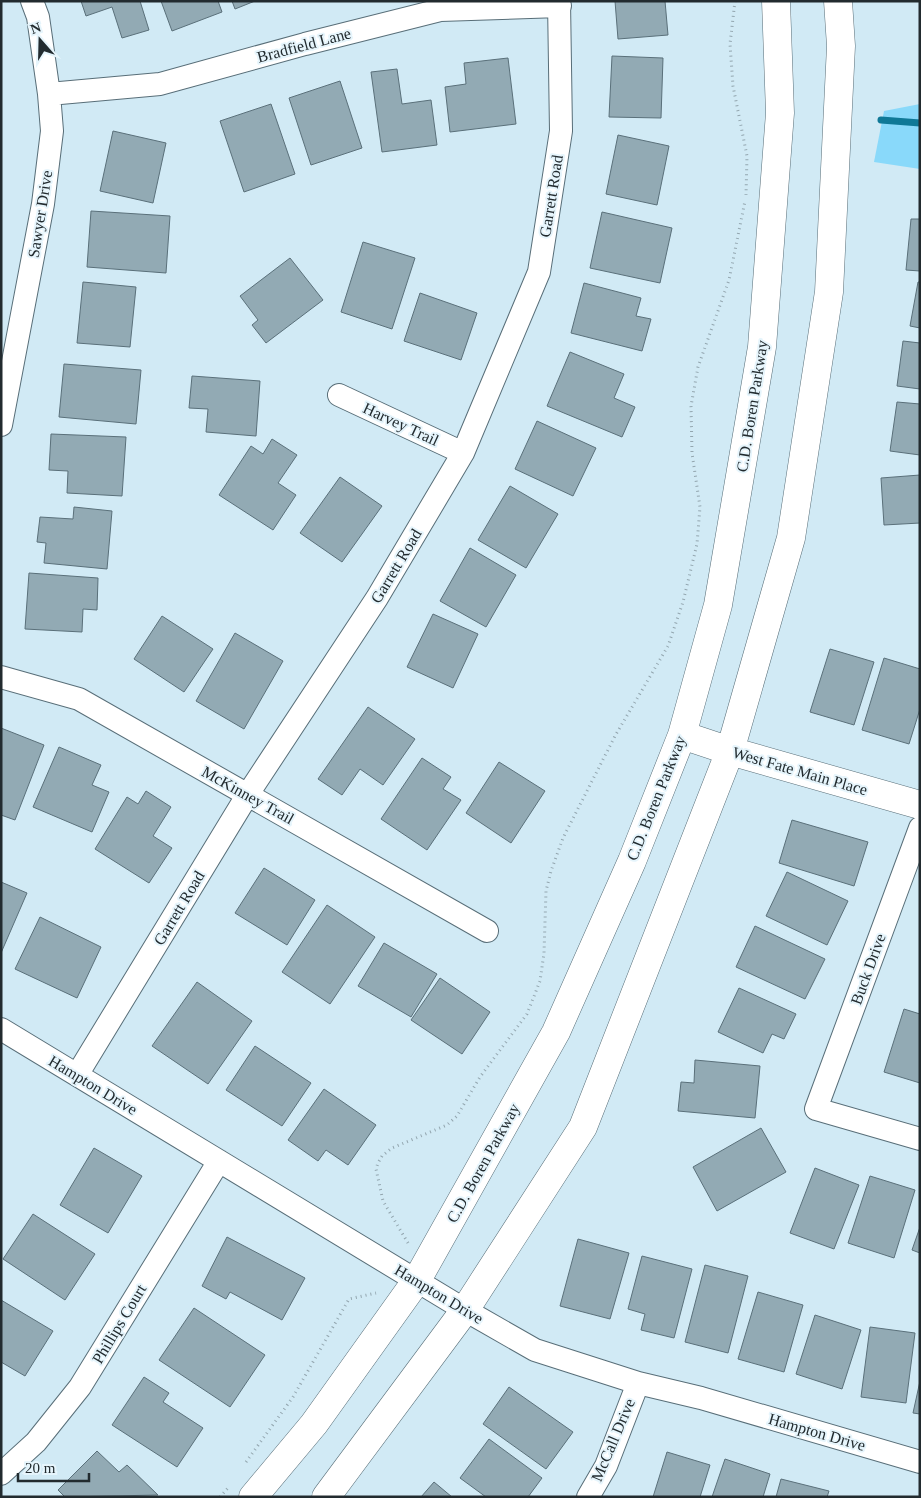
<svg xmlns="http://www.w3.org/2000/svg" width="921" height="1498" font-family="Georgia,serif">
  <rect width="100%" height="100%" fill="#d1eaf5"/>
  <path fill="#89d9fa" d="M920,104V169L874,162L884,111Z"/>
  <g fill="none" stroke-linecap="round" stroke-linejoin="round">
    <path stroke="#0f7997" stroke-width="7" d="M881,120L920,123"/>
  </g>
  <path fill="#92aab4" stroke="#5a707a" d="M81,1H140L149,30L122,38L112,7L86,16Z
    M161,1H218L222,12L172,31Z
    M232,1H255L235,9Z
    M615,1H665L668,35L618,39Z
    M612,56L663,58L661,118L609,117Z
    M508,58L516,124L450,132L445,87L466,84L464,63Z
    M397,69L402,104L431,100L437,145L382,152L371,72Z
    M340,81L362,148L311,165L289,98Z
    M271,104L295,174L244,192L220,121Z
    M113,131L166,143L153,203L100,191Z
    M618,135L669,146L657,205L606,194Z
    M91,211L170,216L166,273L87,267Z
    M602,212L672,228L660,283L590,268Z
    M911,219H920V271L906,270Z
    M363,242L415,258L392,329L341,312Z
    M290,258L323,300L266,343L252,325L258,320L240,296Z
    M83,282L136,287L130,347L77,343Z
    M918,282H920V328L910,326Z
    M584,283L641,298L636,316L651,319L642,351L571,333Z
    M420,293L477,313L461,360L404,341Z
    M903,341L920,343V389L897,386Z
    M570,352L624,374L614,398L635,407L622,437L547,406Z
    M64,364L141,370L136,424L59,417Z
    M192,376L260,381L256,436L206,432L208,409L189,408Z
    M897,402L920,404V455L890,451Z
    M537,421L596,448L573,496L515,469Z
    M51,434L126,437L122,496L67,493L68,471L49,470Z
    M272,439L297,455L278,483L296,495L273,530L219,495L251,446L263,454Z
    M920,475V523L884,525L881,478Z
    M340,477L382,506L342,562L300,533Z
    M510,486L558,514L526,568L478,540Z
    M74,507L112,511L107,569L44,563L46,543L37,542L40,517L73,519Z
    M470,548L516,575L486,627L440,601Z
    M29,573L98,578L97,610L83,609L82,632L25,629Z
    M433,614L478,634L453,688L407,667Z
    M162,616L213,649L184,692L134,659Z
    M235,633L283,661L244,729L196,701Z
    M830,649L874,662L854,725L810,712Z
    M884,658L920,669V709L909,744L862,730Z
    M368,707L415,739L383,785L360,769L342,795L318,779Z
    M1,728L44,745L15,820L1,815Z
    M59,747L101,765L92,785L109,792L92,832L33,807Z
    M422,758L451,777L443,789L461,800L427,850L381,819Z
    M499,762L545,791L511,843L466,813Z
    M146,791L171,807L153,836L172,848L149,883L95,849L127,797L138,804Z
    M792,820L868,842L854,886L779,863Z
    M264,868L315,900L287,945L235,913Z
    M787,872L848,901L827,945L766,916Z
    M1,882L27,893L1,953Z
    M327,905L375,937L330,1004L282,972Z
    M40,917L101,947L77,998L15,969Z
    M755,926L825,959L805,999L736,967Z
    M384,943L437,974L411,1017L358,986Z
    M440,978L490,1012L462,1054L411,1020Z
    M197,982L252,1021L208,1084L152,1046Z
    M739,988L796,1014L784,1039L772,1034L763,1053L718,1032Z
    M904,1009L920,1014V1083L884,1072Z
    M255,1046L311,1083L282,1126L226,1090Z
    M695,1060L760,1066L755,1118L678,1111L681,1082L694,1083Z
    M324,1089L376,1125L348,1165L326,1150L318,1161L288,1140Z
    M761,1128L786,1172L717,1211L693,1167Z
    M94,1148L142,1176L108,1233L60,1205Z
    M815,1168L859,1185L834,1249L790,1233Z
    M870,1176L915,1190L894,1258L848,1243Z
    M33,1214L95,1254L65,1300L3,1259Z
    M920,1227V1253L912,1250Z
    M227,1237L305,1278L282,1320L230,1292L226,1299L202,1286Z
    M578,1239L629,1253L610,1319L560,1306Z
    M642,1256L692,1269L674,1338L641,1330L645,1314L628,1309Z
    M705,1265L748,1276L728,1353L685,1342Z
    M758,1292L803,1305L784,1372L738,1359Z
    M1,1300L53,1331L25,1376L1,1362Z
    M194,1308L265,1355L230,1407L159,1360Z
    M815,1315L861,1330L842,1389L796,1374Z
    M870,1327L915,1333L906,1403L861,1397Z
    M144,1377L169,1393L163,1402L203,1428L177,1467L112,1425Z
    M920,1381V1414L913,1413Z
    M509,1387L573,1432L546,1469L483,1424Z
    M489,1439L542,1478L528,1497H486L460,1478Z
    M97,1451L119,1472L127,1465L158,1495L65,1497L58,1490Z
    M667,1452L710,1465L700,1497H653Z
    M725,1459L770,1474L763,1497H712Z
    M781,1479L829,1491L827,1497H776Z
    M434,1482L452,1497H421Z"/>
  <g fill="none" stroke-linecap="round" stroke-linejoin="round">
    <g stroke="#586e78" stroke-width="24">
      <path id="street" d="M49,94L160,84L305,44L440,10L560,6
        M339,395L463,453
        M1,425L43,204L52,131L49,94L38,17L32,1
        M1,677L79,699L487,931
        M920,828L816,1109L920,1139
        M1,1029L465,1310L535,1350L638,1383L701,1398L920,1462
        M77,1075L248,794L377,598L463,453L539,272L561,131L559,1
        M1,1474L36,1442L80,1387L219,1161
        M588,1497L606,1466L638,1383"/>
    </g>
    <g stroke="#586e78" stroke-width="29">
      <path id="secondary" d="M682,735L730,751L920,805
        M253,1497L314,1424L417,1280L556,1032L632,861L682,735L718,605L762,347L780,113L776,1
        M326,1497L465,1310L583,1127L730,751L791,538L829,292L841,46L838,1"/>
    </g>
    <path stroke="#93a6af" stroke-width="3" stroke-dasharray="1 4" stroke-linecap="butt" d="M735,1L730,44L733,86L747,156L746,195
      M408,1243L383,1201L376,1169L378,1163L382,1156L392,1148L447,1125L457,1116L480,1077L527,1014L540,981L544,953L546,891L551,871L563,838L615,736L668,646L683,602L697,544L700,507L692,453L691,406L698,367L729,280L745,201
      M246,1462L293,1397L349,1299L376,1293
      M220,1497L228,1488"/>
    <use href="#street" stroke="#fff" stroke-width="22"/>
    <use href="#secondary" stroke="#fff" stroke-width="28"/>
  </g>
  <g text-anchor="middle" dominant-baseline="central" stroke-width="4" stroke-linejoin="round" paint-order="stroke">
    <g font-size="16" fill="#222b2f" stroke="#e6f5fc">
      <text transform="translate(304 45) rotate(-15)">Bradfield Lane</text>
      <text transform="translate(551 196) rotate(-81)">Garrett Road</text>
      <text transform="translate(40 214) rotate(-81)">Sawyer Drive</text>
      <text transform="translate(752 406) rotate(-81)">C.D. Boren Parkway</text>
      <text transform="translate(401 424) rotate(25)">Harvey Trail</text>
      <text transform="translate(396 566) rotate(-59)">Garrett Road</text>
      <text transform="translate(800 771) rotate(16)">West Fate Main Place</text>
      <text transform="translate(248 795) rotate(29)">McKinney Trail</text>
      <text transform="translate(656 798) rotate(-68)">C.D. Boren Parkway</text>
      <text transform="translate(179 908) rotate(-59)">Garrett Road</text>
      <text transform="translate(868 969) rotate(-70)">Buck Drive</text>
      <text transform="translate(93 1085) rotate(31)">Hampton Drive</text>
      <text transform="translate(483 1163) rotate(-61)">C.D. Boren Parkway</text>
      <text transform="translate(439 1294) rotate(31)">Hampton Drive</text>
      <text transform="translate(119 1324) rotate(-59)">Phillips Court</text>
      <text transform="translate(817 1432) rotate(16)">Hampton Drive</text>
      <text transform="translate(613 1440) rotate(-67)">McCall Drive</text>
    </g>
  </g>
  <rect width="921" height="1498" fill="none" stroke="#222b2f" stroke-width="5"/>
  <g transform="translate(40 40) rotate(340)" stroke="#e6f5fc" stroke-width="4" paint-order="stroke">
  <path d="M0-4L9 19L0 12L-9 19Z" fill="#222b2f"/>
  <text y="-8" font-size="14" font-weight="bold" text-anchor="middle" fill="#222b2f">N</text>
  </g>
  <path d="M18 1473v8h71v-8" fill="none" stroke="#222b2f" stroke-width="2.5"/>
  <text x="25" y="1473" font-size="15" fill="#222b2f" stroke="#e6f5fc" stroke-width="4" paint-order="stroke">20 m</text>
</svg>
